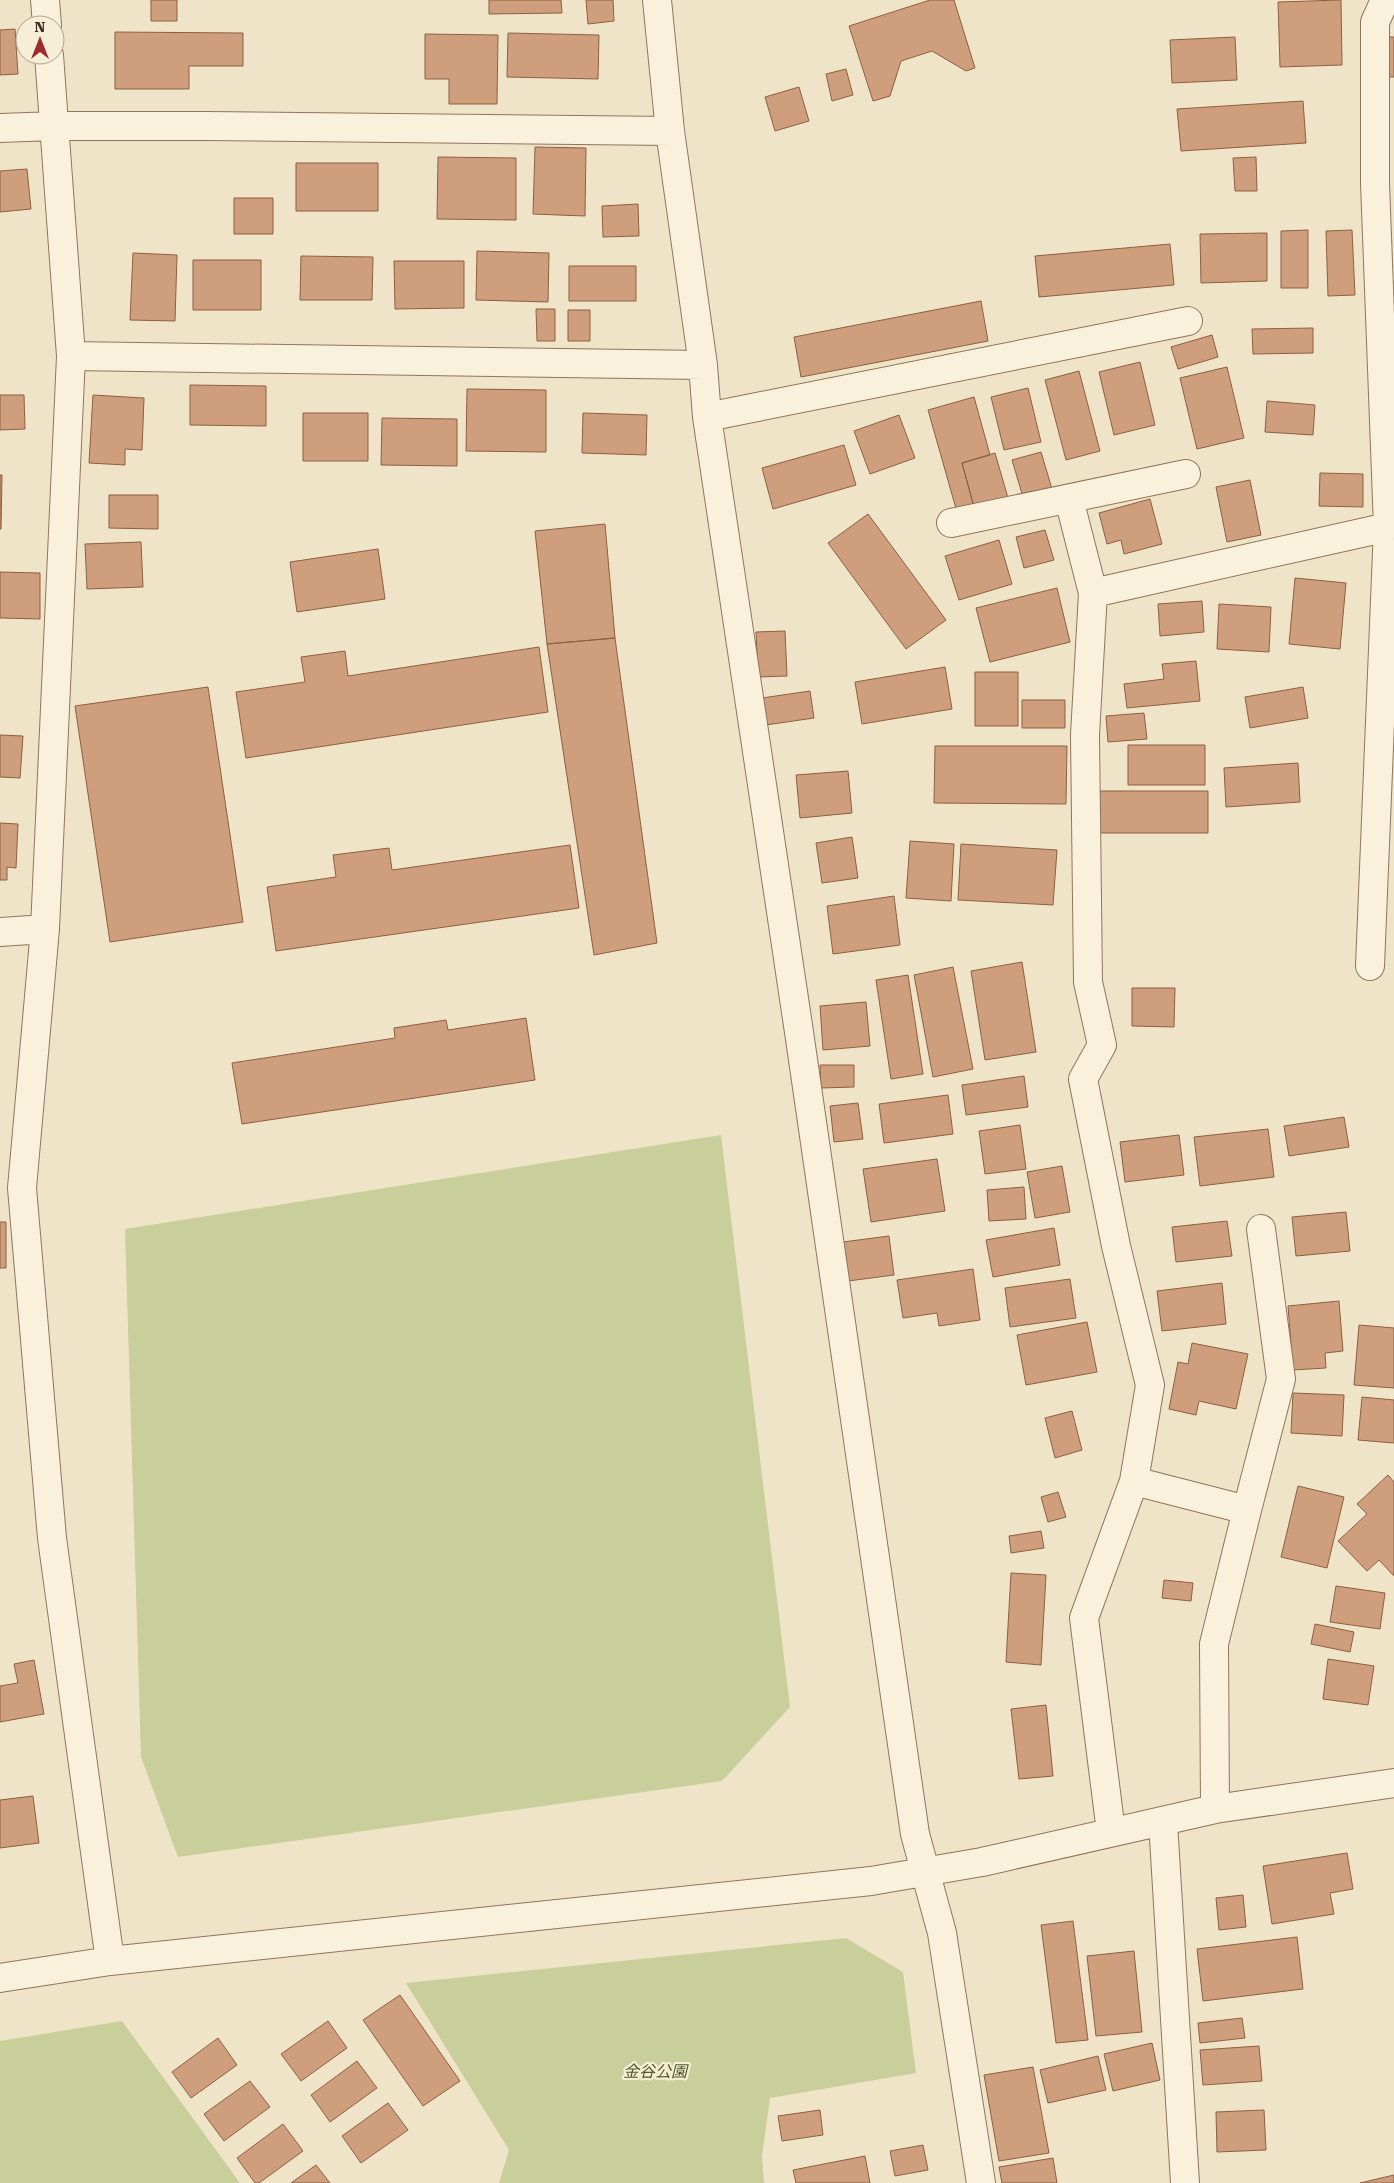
<svg xmlns="http://www.w3.org/2000/svg" width="1394" height="2183" font-family="'Roboto Serif','Noto Sans JP',serif">
  <rect width="100%" height="100%" fill="#f0e4c8"/>
  <path fill="#c9cf9b" d="M721,1135L790,1707L722,1781L178,1857L141,1757L125,1229Z
    M846,1938L903,1972L916,2073L770,2098L762,2156L764,2183H499L509,2150L406,1983Z
    M122,2021L240,2183H0V2041Z"/>
  <path fill="#cf9f7d" stroke="#8d5f41" d="M151,0H177V21H151Z
    M489,0H561L562,13L489,14Z
    M586,0H613L614,21L588,24Z
    M930,0H954L975,68L966,71L932,51L901,61L890,96L873,101L849,26Z
    M1341,0L1342,65L1280,67L1278,2Z
    M15,29L18,74L0,75V30Z
    M115,32L243,33V66H189V89H115Z
    M508,33L599,35L598,79L507,77Z
    M425,34L498,35L497,104H449V79H425Z
    M1235,37L1237,80L1172,83L1170,40Z
    M1385,37H1394V77H1385Z
    M846,69L853,95L832,101L826,74Z
    M799,87L809,121L775,131L765,97Z
    M1303,101L1306,143L1181,151L1177,109Z
    M535,147L586,148L585,216L533,214Z
    M438,157L516,158V220L437,219Z
    M1256,157L1257,191H1235L1233,158Z
    M296,163H378V211H296Z
    M27,169L31,209L0,212V171Z
    M234,198H273V234H234Z
    M638,204L639,236L603,237L602,206Z
    M1308,230V288H1281V231Z
    M1352,230L1355,295L1328,296L1326,231Z
    M1267,233V281L1201,283L1200,234Z
    M1170,244L1174,285L1039,297L1035,256Z
    M477,251L549,253L548,302L476,300Z
    M133,253L177,255L175,321L130,320Z
    M301,256L373,257L372,300H300Z
    M193,260H261V310H193Z
    M394,261H464V308L395,309Z
    M569,266H636V301H569Z
    M981,301L988,341L801,377L794,337Z
    M536,309H555V341H537Z
    M568,310H590V341H568Z
    M1313,328V353L1253,354L1252,329Z
    M1212,335L1218,357L1178,369L1171,347Z
    M1140,362L1155,425L1114,435L1099,372Z
    M1227,367L1244,438L1197,449L1180,378Z
    M1079,371L1100,451L1066,460L1045,380Z
    M190,385L266,386V426L190,425Z
    M1028,388L1041,442L1004,450L991,397Z
    M467,389L546,390V452L466,451Z
    M0,395H24L25,429L0,430Z
    M93,395L144,398L142,450L125,449V465L89,463Z
    M974,397L990,455L962,463L974,507L957,512L928,410Z
    M1267,401L1315,405L1313,435L1265,432Z
    M303,413H368V461H303Z
    M583,413L647,415L646,455L582,453Z
    M899,415L915,458L870,474L854,431Z
    M382,418L457,419V466L381,465Z
    M844,445L856,485L773,509L762,468Z
    M1041,452L1052,489L1023,497L1012,460Z
    M995,453L1008,498L974,507L962,463Z
    M1320,473L1363,474V507L1319,506Z
    M0,475H2L1,529H0Z
    M1250,480L1261,535L1227,542L1216,487Z
    M109,495H158V529L109,528Z
    M1150,499L1162,544L1124,554L1121,540L1107,544L1099,513Z
    M868,514L946,620L906,649L828,543Z
    M605,524L615,638L547,644L535,531Z
    M1045,530L1054,560L1024,568L1016,537Z
    M999,540L1012,584L959,600L945,556Z
    M141,542L143,587L87,589L85,544Z
    M378,549L385,599L297,612L290,562Z
    M0,572L40,573V619L0,618Z
    M1295,578L1346,583L1340,649L1289,644Z
    M1057,588L1070,642L990,662L976,608Z
    M1202,601L1204,632L1160,636L1158,604Z
    M1219,604L1271,607L1269,652L1217,649Z
    M785,631L787,676L758,677L756,632Z
    M615,638L657,943L594,955L547,644Z
    M539,647L548,712L246,758L236,692L305,682L301,657L345,651L348,676Z
    M1196,661L1200,701L1127,708L1124,684L1164,679L1162,664Z
    M945,667L952,709L862,724L855,682Z
    M975,672H1018V726H975Z
    M208,687L243,922L110,942L75,706Z
    M1303,687L1308,718L1250,728L1245,697Z
    M810,691L814,718L759,726L755,699Z
    M1022,700H1065V728H1022Z
    M1144,713L1147,739L1108,742L1106,716Z
    M0,735L23,736L20,778L0,777Z
    M1128,745H1205V785H1128Z
    M935,746H1067L1066,804L934,803Z
    M1298,763L1300,802L1226,807L1224,768Z
    M848,771L852,813L800,818L796,775Z
    M1099,791H1208V833H1099Z
    M0,823L18,824L16,868L7,867V880H0Z
    M852,837L858,878L822,883L816,843Z
    M910,841L954,844L951,901L906,898Z
    M961,844L1057,850L1053,905L958,900Z
    M570,845L579,908L276,951L267,887L336,877L333,855L389,848L392,870Z
    M894,896L900,945L833,954L827,906Z
    M1022,962L1036,1052L985,1060L971,971Z
    M953,967L973,1069L933,1077L914,975Z
    M908,975L923,1074L891,1079L876,980Z
    M1132,988H1175L1174,1027L1132,1026Z
    M866,1002L870,1046L823,1050L820,1006Z
    M526,1018L535,1080L242,1124L232,1063L395,1038L394,1028L446,1020L448,1030Z
    M820,1065H854V1087L821,1088Z
    M1024,1076L1028,1107L966,1115L962,1085Z
    M948,1095L953,1134L884,1143L879,1104Z
    M858,1103L863,1139L834,1142L830,1106Z
    M1344,1117L1349,1147L1289,1156L1284,1126Z
    M1020,1125L1026,1169L985,1174L979,1131Z
    M1268,1129L1274,1177L1200,1186L1194,1137Z
    M1179,1135L1184,1175L1125,1182L1120,1142Z
    M937,1159L945,1211L871,1222L863,1169Z
    M1062,1166L1070,1212L1035,1218L1027,1172Z
    M1024,1187L1026,1219L989,1221L987,1190Z
    M1346,1212L1350,1251L1296,1256L1292,1217Z
    M1227,1221L1232,1256L1176,1262L1172,1227Z
    M0,1222H6V1268H0Z
    M1054,1228L1060,1265L993,1277L986,1240Z
    M889,1236L894,1275L848,1281L843,1242Z
    M973,1269L980,1320L939,1326L937,1313L903,1318L897,1280Z
    M1070,1279L1076,1318L1010,1327L1005,1288Z
    M1222,1283L1226,1324L1162,1331L1157,1291Z
    M1339,1301L1343,1351L1325,1353L1326,1368L1293,1370L1288,1306Z
    M1087,1322L1097,1372L1026,1385L1017,1335Z
    M1359,1325L1394,1328V1388L1354,1385Z
    M1192,1343L1248,1354L1236,1409L1199,1401L1196,1415L1169,1409L1178,1362L1188,1364Z
    M1293,1393L1344,1395L1342,1436L1291,1433Z
    M1362,1397L1394,1400V1443L1358,1440Z
    M1072,1411L1082,1450L1055,1458L1045,1418Z
    M1388,1475L1394,1482V1576L1379,1560L1367,1571L1338,1541L1367,1514L1357,1504Z
    M1298,1486L1344,1497L1327,1568L1281,1557Z
    M1058,1492L1066,1517L1048,1522L1041,1497Z
    M1041,1531L1044,1548L1011,1553L1009,1536Z
    M1011,1573L1046,1575L1041,1665L1006,1662Z
    M1164,1580L1193,1583L1191,1601L1162,1598Z
    M1336,1586L1385,1593L1380,1629L1330,1622Z
    M1315,1624L1354,1632L1350,1652L1311,1644Z
    M1328,1659L1374,1666L1368,1705L1323,1699Z
    M34,1660L44,1714L0,1722V1686L18,1683L14,1664Z
    M1046,1705L1053,1776L1019,1779L1011,1709Z
    M33,1796L39,1843L0,1848V1800Z
    M1347,1853L1353,1889L1330,1893L1334,1914L1272,1924L1263,1866Z
    M1243,1895L1246,1927L1219,1930L1216,1898Z
    M1073,1921L1088,2040L1056,2043L1041,1925Z
    M1297,1937L1303,1989L1203,2001L1197,1949Z
    M1134,1951L1142,2032L1096,2036L1087,1956Z
    M400,1995L460,2081L423,2106L363,2020Z
    M1242,2018L1245,2038L1200,2043L1198,2023Z
    M328,2021L347,2048L301,2081L281,2054Z
    M218,2038L237,2065L191,2098L172,2072Z
    M1152,2043L1160,2080L1113,2091L1104,2054Z
    M1259,2046L1262,2081L1203,2085L1200,2050Z
    M1098,2056L1106,2090L1048,2103L1040,2070Z
    M357,2061L377,2088L330,2122L311,2095Z
    M1033,2067L1049,2153L999,2161L984,2075Z
    M250,2081L270,2107L224,2141L204,2114Z
    M388,2103L408,2130L361,2163L342,2136Z
    M820,2110L823,2135L782,2141L778,2116Z
    M1264,2110L1266,2150L1217,2152L1216,2112Z
    M283,2124L303,2151L259,2183H255L237,2158Z
    M923,2145L928,2170L895,2176L890,2151Z
    M865,2156L870,2183H796L793,2170Z
    M1053,2158L1057,2183H1002L999,2167Z
    M316,2165L330,2183H291Z
    M1394,2175V2183H1360Z"/>
  <g fill="none" stroke-linecap="round" stroke-linejoin="round">
    <g stroke="#8d765c" stroke-width="30">
      <path id="minor" d="M45,0L47,25
        M657,0L670,131L703,365L707,417L799,1032L915,1834L942,1933L981,2183
        M49,55L71,356L45,929L22,1188L52,1538L110,1961
        M0,128L54,126H205L670,131
        M71,356L703,365
        M707,417L1188,321
        M1069,499L1093,593
        M951,523L1186,474
        M0,932L45,929
        M1370,966L1388,527
        M1134,1481L1247,1510L1214,1644L1215,1809
        M1247,1510L1281,1379L1261,1229
        M1163,1822L1185,2183
        M1111,1832L1084,1618L1134,1481L1150,1385L1116,1246L1083,1079L1102,1045L1088,982L1085,735L1093,593L1388,527L1375,183V22L1385,0
        M0,1978L110,1961L871,1881L982,1862L1215,1809L1394,1783"/>
    </g>
    <use href="#minor" stroke="#faf1dc" stroke-width="28"/>
  </g>
  <g text-anchor="middle" dominant-baseline="central" stroke-width="4.5" stroke-linejoin="round" paint-order="stroke">
    <g font-size="16" font-style="italic" fill="#4d5a26" stroke="#f7eed8">
      <text x="655" y="2071">金谷公園</text>
    </g>
  </g>
  <g transform="translate(40 40)"><circle r="24" fill="#f7eed8" stroke="#ada18e"/>
  <path d="M0-4L9 19L0 12L-9 19Z" fill="#9e2a2b"/>
  <text y="-8" font-size="14" font-weight="bold" text-anchor="middle" fill="#3d2e20">N</text>
  </g>
</svg>
